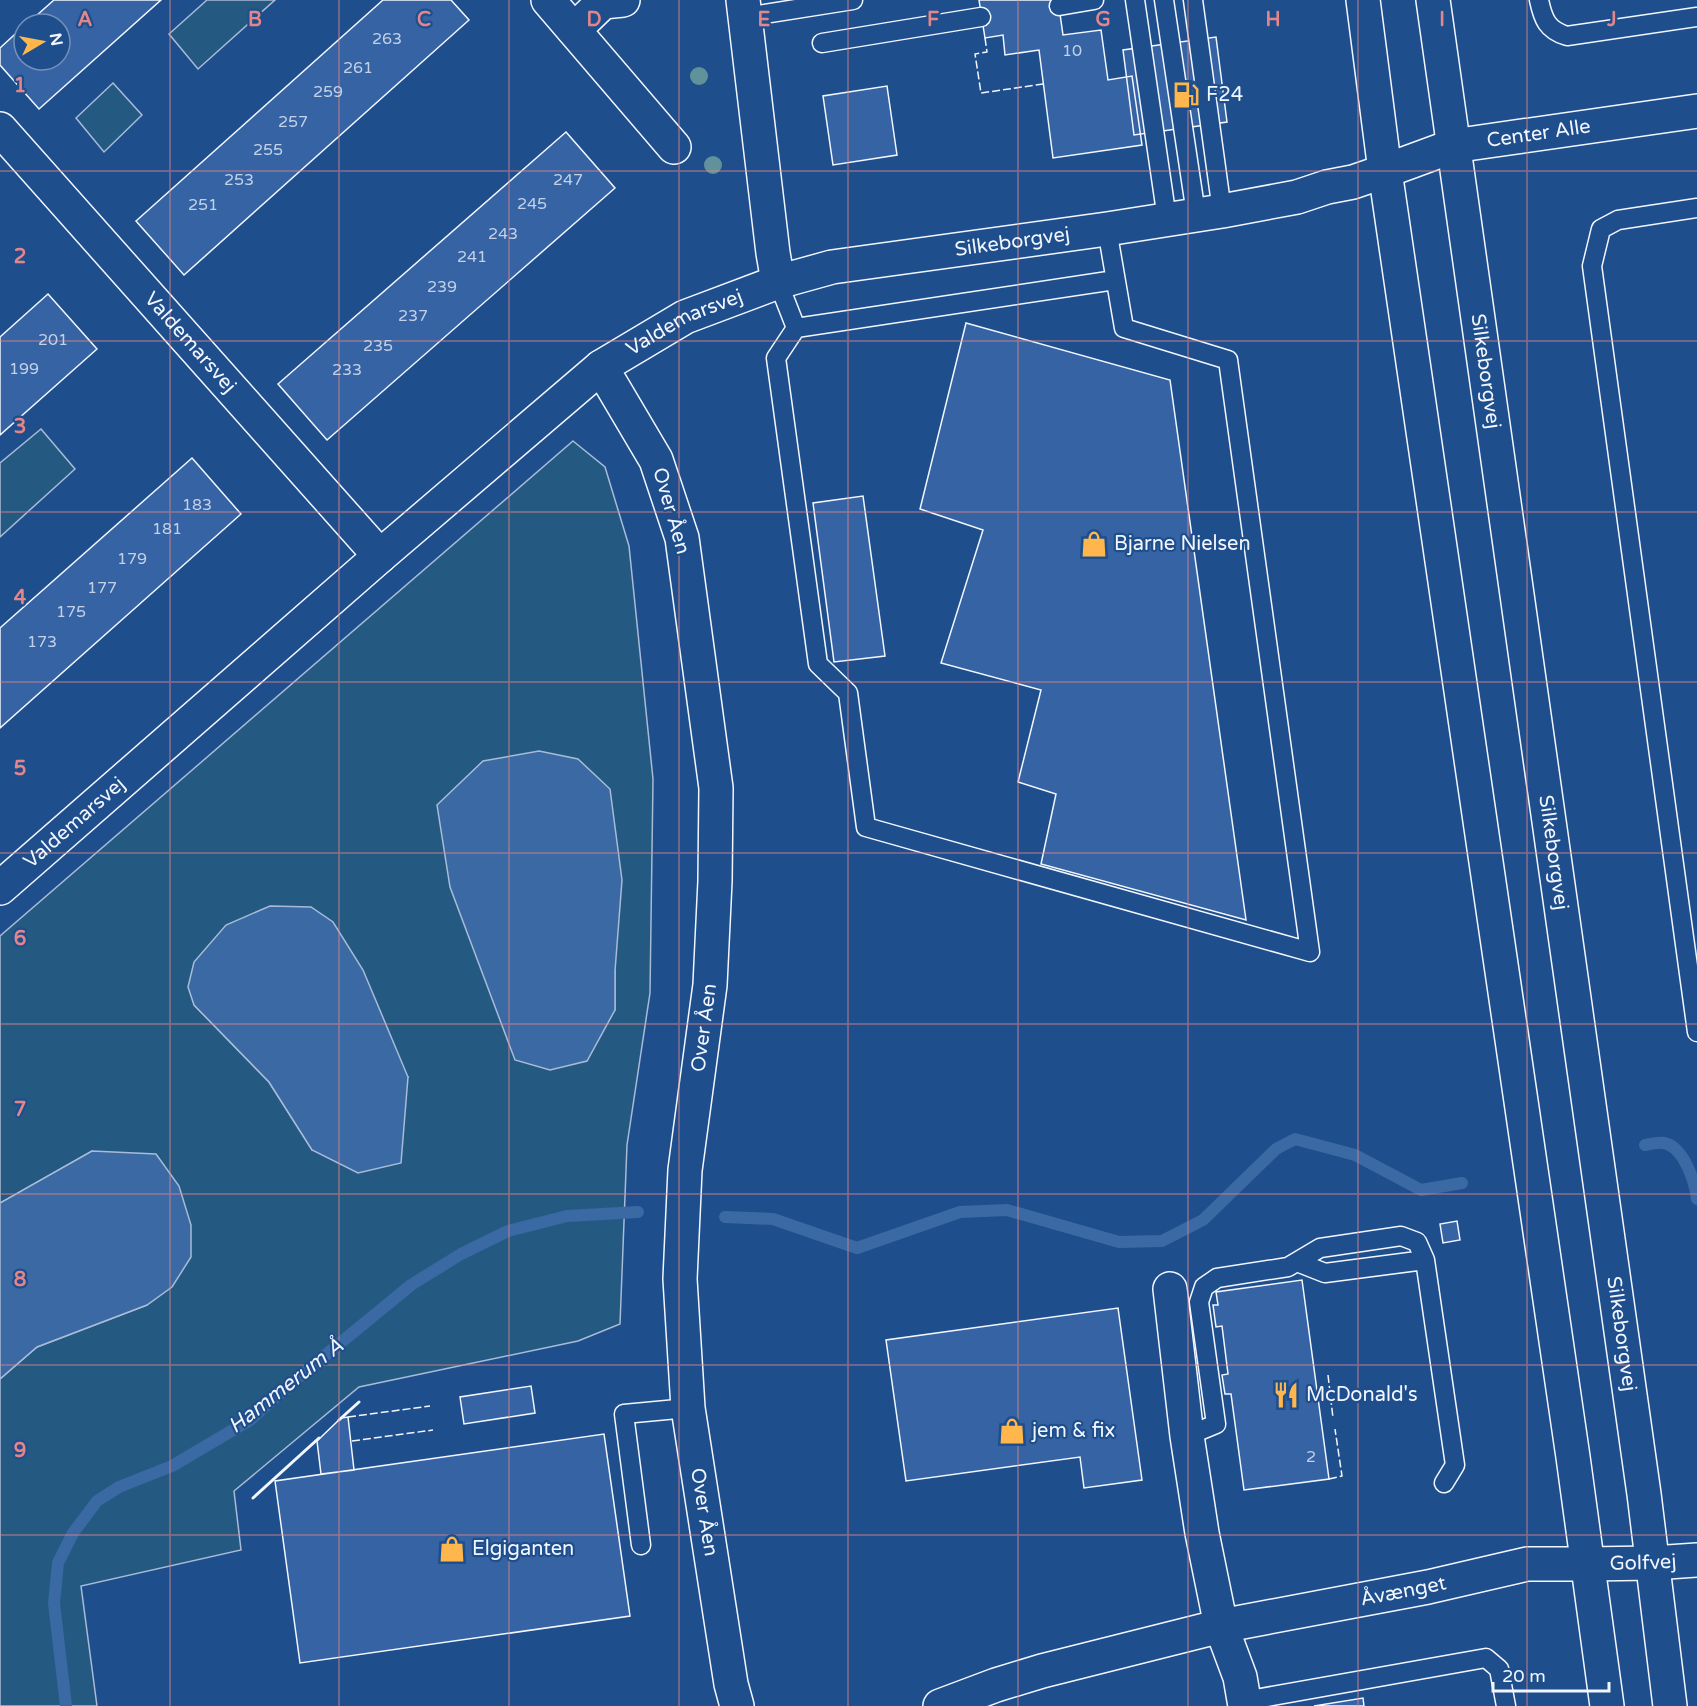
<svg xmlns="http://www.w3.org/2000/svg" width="1697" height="1706" font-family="'Varela Round',sans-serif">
  <rect width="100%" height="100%" fill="#1f4e8c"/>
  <path fill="#245a82" stroke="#a8bbd7" stroke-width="1.5" fill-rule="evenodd" d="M207,0H275L198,69L169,34Z
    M113,83L142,115L104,152L76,118Z
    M41,429L75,469L0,537V463Z
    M573,441L605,467L629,546L653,779L650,993L627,1145L620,1324L578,1341L359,1387L234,1491L241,1550L81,1586L97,1706H0V1379L37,1347L147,1305L92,1151L0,1203V936ZM615,971V1010L550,1070ZM194,1005L408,1077L312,1150L269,1082Z"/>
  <path fill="#3b69a3" stroke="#a8bbd7" stroke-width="1.5" d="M539,751L578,759L610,789L622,880L615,971V1010L587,1061L550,1070L515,1060L450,887L437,805L483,761Z
    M270,906L311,907L333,922L363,970L408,1077L401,1163L358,1173L312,1150L269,1082L194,1005L188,987L194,962L226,925Z
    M92,1151L156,1154L179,1186L191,1225V1257L172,1287L147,1305L37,1347L0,1379V1203Z"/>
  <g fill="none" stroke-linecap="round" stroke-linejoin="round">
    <path stroke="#3b69a3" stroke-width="12" d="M1645,1145C1650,1144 1659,1142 1664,1143C1684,1147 1695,1182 1697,1199
      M725,1217L773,1219L857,1248L960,1212L1007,1210L1119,1242L1162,1241L1203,1220L1276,1149L1295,1139L1355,1155L1421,1190L1462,1183
      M66,1706L54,1603L58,1563L73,1533L97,1501L119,1487L172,1466L250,1420L289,1385L411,1285L461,1254L508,1231L567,1216L638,1212"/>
  </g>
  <path fill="#3563a3" stroke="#f2f6ff" stroke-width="1.5" d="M54,0H161L39,109L0,65V48L24,26V60H60V24H27Z
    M383,0H451L469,20L184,275L136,221Z
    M979,0H1058L1063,35L1101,30L1108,80L1132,76L1142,145L1053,158L1039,50L1005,55L1003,35L985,38Z
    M1216,37L1227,122L1134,135L1123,50Z
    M887,86L897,155L833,165L823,96Z
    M566,132L615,188L327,440L278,384Z
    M48,294L97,349L0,435V337Z
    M966,323L1170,380L1246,920L1041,864L1056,794L1018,782L1041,690L941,663L983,530L920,509Z
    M192,458L241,514L0,728V628Z
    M863,496L885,656L834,662L813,503Z
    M1457,1221L1460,1240L1443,1243L1440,1224Z
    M1302,1280L1329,1479L1244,1490L1231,1394H1225L1222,1375L1228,1374L1222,1326L1216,1327L1213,1305H1218L1216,1292Z
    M1118,1308L1142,1480L1084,1488L1080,1457L906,1481L886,1340Z
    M531,1386L535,1413L464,1424L460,1397Z
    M348,1417L354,1470L321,1474L317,1441L341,1418Z
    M604,1434L630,1616L300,1663L275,1481Z
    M1363,1698L1364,1706H1314Z"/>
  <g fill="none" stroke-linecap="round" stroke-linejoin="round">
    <g stroke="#f2f6ff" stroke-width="21">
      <path id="lane" d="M1135,0L1167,219
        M1164,0L1196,214
        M1193,0L1222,211
        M1539,0C1543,19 1547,30 1567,36L1697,17
        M1059,6L1094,0
        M745,17L853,0
        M822,43L981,17
        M1697,208L1618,220L1601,229L1592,266L1697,1032
        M778,282L796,328L776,358L818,664L848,693L866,827L1310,952L1228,360L1124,328L1107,229
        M796,328L1115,280
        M1297,1262L1325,1273L1425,1260
        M1187,1436L1216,1424L1199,1302L1204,1287L1217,1278L1288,1267L1320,1248L1401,1236L1417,1242L1425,1260L1455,1465L1444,1483
        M641,1545L624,1414L688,1408
        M1244,1701L1486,1658L1499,1669L1506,1706"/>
    </g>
    <g stroke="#f2f6ff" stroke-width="36">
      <g id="street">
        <path d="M548,0L674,147"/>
        <path d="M743,0L773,253L778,282"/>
        <path d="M574,30L603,2L623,0"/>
        <path id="s1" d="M0,129L380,556"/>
        <path id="s2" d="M1385,171L1453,146L1697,111"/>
        <path id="s3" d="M0,888L380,556L601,367"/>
        <path d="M1170,1289L1187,1436L1202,1533L1221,1626L1240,1677L1245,1706"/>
        <path id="s4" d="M1587,1564L1653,1563L1697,1560"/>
      </g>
    </g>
    <g stroke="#f2f6ff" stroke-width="36">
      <g id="secondary">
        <path d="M1363,0L1385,171L1573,1457L1607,1706"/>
        <path id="s5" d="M1433,0L1644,1494L1670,1706"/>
        <path id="s6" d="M737,1706L731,1684L688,1408L680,1279L685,1170L710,985L715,881L716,788L682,538L656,460L601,367L685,317L778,282L832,267L1107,229L1222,211L1297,197L1327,187L1353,182L1385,171"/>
        <path id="s7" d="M940,1706L996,1685L1042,1671L1221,1626L1428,1587L1527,1564H1587"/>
      </g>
    </g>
    <use href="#lane" stroke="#1f4e8c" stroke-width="18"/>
    <use href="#street" stroke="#1f4e8c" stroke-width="33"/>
    <use href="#secondary" stroke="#1f4e8c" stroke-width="33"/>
    <path stroke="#f2f6ff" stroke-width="1.5" stroke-dasharray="8 3" stroke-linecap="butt" d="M985,38L987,52L975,54L981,93L1043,84
      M1328,1375L1333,1418
      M348,1417L430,1406
      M352,1441L433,1430
      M1329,1479L1342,1476L1335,1429"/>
    <path stroke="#f2f6ff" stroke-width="3" d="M339,1420L359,1402
      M253,1498L319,1438"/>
  </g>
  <g fill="#61919a">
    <circle cx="699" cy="76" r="9"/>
    <circle cx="713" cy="165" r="9"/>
  </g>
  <path fill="none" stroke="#e38589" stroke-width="1.5" stroke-opacity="0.55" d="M170,0V1706M339,0V1706M509,0V1706M679,0V1706M848,0V1706M1018,0V1706M1188,0V1706M1358,0V1706M1527,0V1706M0,171H1697M0,341H1697M0,512H1697M0,682H1697M0,853H1697M0,1024H1697M0,1194H1697M0,1365H1697M0,1535H1697"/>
  <defs>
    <g id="fuel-bare" transform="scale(2.07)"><path d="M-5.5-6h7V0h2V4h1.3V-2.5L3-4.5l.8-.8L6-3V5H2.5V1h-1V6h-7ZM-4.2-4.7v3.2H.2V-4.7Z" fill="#ffb74d" stroke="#1f4e8c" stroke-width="2.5" paint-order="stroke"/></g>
    <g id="shop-bare" transform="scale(2.07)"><path d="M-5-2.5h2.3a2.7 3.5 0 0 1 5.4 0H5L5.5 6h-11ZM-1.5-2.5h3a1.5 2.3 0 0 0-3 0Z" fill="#ffb74d" stroke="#1f4e8c" stroke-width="2.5" paint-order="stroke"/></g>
    <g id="restaurant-bare" transform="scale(2.07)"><path d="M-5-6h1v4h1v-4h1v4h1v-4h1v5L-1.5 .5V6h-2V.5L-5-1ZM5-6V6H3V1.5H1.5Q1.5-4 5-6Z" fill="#ffb74d" stroke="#1f4e8c" stroke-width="2.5" paint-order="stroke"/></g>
  </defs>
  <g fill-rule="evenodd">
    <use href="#fuel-bare" x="1186" y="95"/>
    <use href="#shop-bare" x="1094" y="544"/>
    <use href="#restaurant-bare" x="1286" y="1395"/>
    <use href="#shop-bare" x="1012" y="1431"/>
    <use href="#shop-bare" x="452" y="1549"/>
  </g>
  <g text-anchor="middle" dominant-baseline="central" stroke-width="4.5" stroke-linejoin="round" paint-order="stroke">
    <g font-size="16" fill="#c3d1e8">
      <text x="387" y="39">263</text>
      <text x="1072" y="51">10</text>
      <text x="358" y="68">261</text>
      <text x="328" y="92">259</text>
      <text x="293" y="122">257</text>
      <text x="268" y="150">255</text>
      <text x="239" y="180">253</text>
      <text x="568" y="180">247</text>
      <text x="532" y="204">245</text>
      <text x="203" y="205">251</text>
      <text x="503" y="234">243</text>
      <text x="472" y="257">241</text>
      <text x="442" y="287">239</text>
      <text x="413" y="316">237</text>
      <text x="53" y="340">201</text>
      <text x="378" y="346">235</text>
      <text x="24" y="369">199</text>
      <text x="347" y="370">233</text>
      <text x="197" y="505">183</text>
      <text x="167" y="529">181</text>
      <text x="132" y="559">179</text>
      <text x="102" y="588">177</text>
      <text x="71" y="612">175</text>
      <text x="42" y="642">173</text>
      <text x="1311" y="1457">2</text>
    </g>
    <g font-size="20" fill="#f2f6ff" stroke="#1f4e8c" text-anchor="start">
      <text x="1206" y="95">F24</text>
      <text x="1114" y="544">Bjarne Nielsen</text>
      <text x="1306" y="1395">McDonald's</text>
      <text x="1032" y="1431">jem &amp; fix</text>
      <text x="472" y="1549">Elgiganten</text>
    </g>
    <g font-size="20" fill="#f2f6ff" stroke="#1f4e8c">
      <text stroke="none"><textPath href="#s2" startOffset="159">Center Alle</textPath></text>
      <text stroke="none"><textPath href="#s6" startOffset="1802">Silkeborgvej</textPath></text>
      <text stroke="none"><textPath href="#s6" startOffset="1462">Valdemarsvej</textPath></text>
      <text stroke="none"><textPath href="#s1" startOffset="286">Valdemarsvej</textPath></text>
      <text stroke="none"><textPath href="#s5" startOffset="375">Silkeborgvej</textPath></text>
      <text transform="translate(671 511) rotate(74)">Over Åen</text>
      <text stroke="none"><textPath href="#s3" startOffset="99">Valdemarsvej</textPath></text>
      <text stroke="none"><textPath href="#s5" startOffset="861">Silkeborgvej</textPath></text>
      <text stroke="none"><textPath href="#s6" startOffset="684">Over Åen</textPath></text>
      <text stroke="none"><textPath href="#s5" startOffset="1347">Silkeborgvej</textPath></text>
      <text transform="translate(704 1512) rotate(81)">Over Åen</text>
      <text stroke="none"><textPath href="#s4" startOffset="56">Golfvej</textPath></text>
      <text stroke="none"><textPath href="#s7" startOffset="478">Åvænget</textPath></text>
    </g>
    <g font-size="21" font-style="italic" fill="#f2f6ff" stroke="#1f4e8c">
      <text transform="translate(286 1386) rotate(-38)">Hammerum Å</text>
    </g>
  </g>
  <g font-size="20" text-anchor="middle" font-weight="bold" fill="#e38589" stroke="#1f4e8c" stroke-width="4.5" stroke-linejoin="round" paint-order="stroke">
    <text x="85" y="26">A</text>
    <text x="255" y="26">B</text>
    <text x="424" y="26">C</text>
    <text x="594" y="26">D</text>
    <text x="764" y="26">E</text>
    <text x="933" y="26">F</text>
    <text x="1103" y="26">G</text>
    <text x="1273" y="26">H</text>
    <text x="1442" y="26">I</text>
    <text x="1612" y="26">J</text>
    <text x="20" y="92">1</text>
    <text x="20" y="263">2</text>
    <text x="20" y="433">3</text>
    <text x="20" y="604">4</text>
    <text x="20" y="775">5</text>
    <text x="20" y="945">6</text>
    <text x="20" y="1116">7</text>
    <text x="20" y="1286">8</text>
    <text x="20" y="1457">9</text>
  </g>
  <g transform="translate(42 42) rotate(80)"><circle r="28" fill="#1f4e8c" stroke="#7391ba" stroke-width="1.5"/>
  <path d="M0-4.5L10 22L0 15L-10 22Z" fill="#ffb74d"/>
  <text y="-9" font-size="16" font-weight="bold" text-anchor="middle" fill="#f2f6ff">N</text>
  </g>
  <path d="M1493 1682v9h116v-9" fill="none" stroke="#f2f6ff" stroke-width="3"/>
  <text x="1502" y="1682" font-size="18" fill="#f2f6ff" stroke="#1f4e8c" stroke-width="4.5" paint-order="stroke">20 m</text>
</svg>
